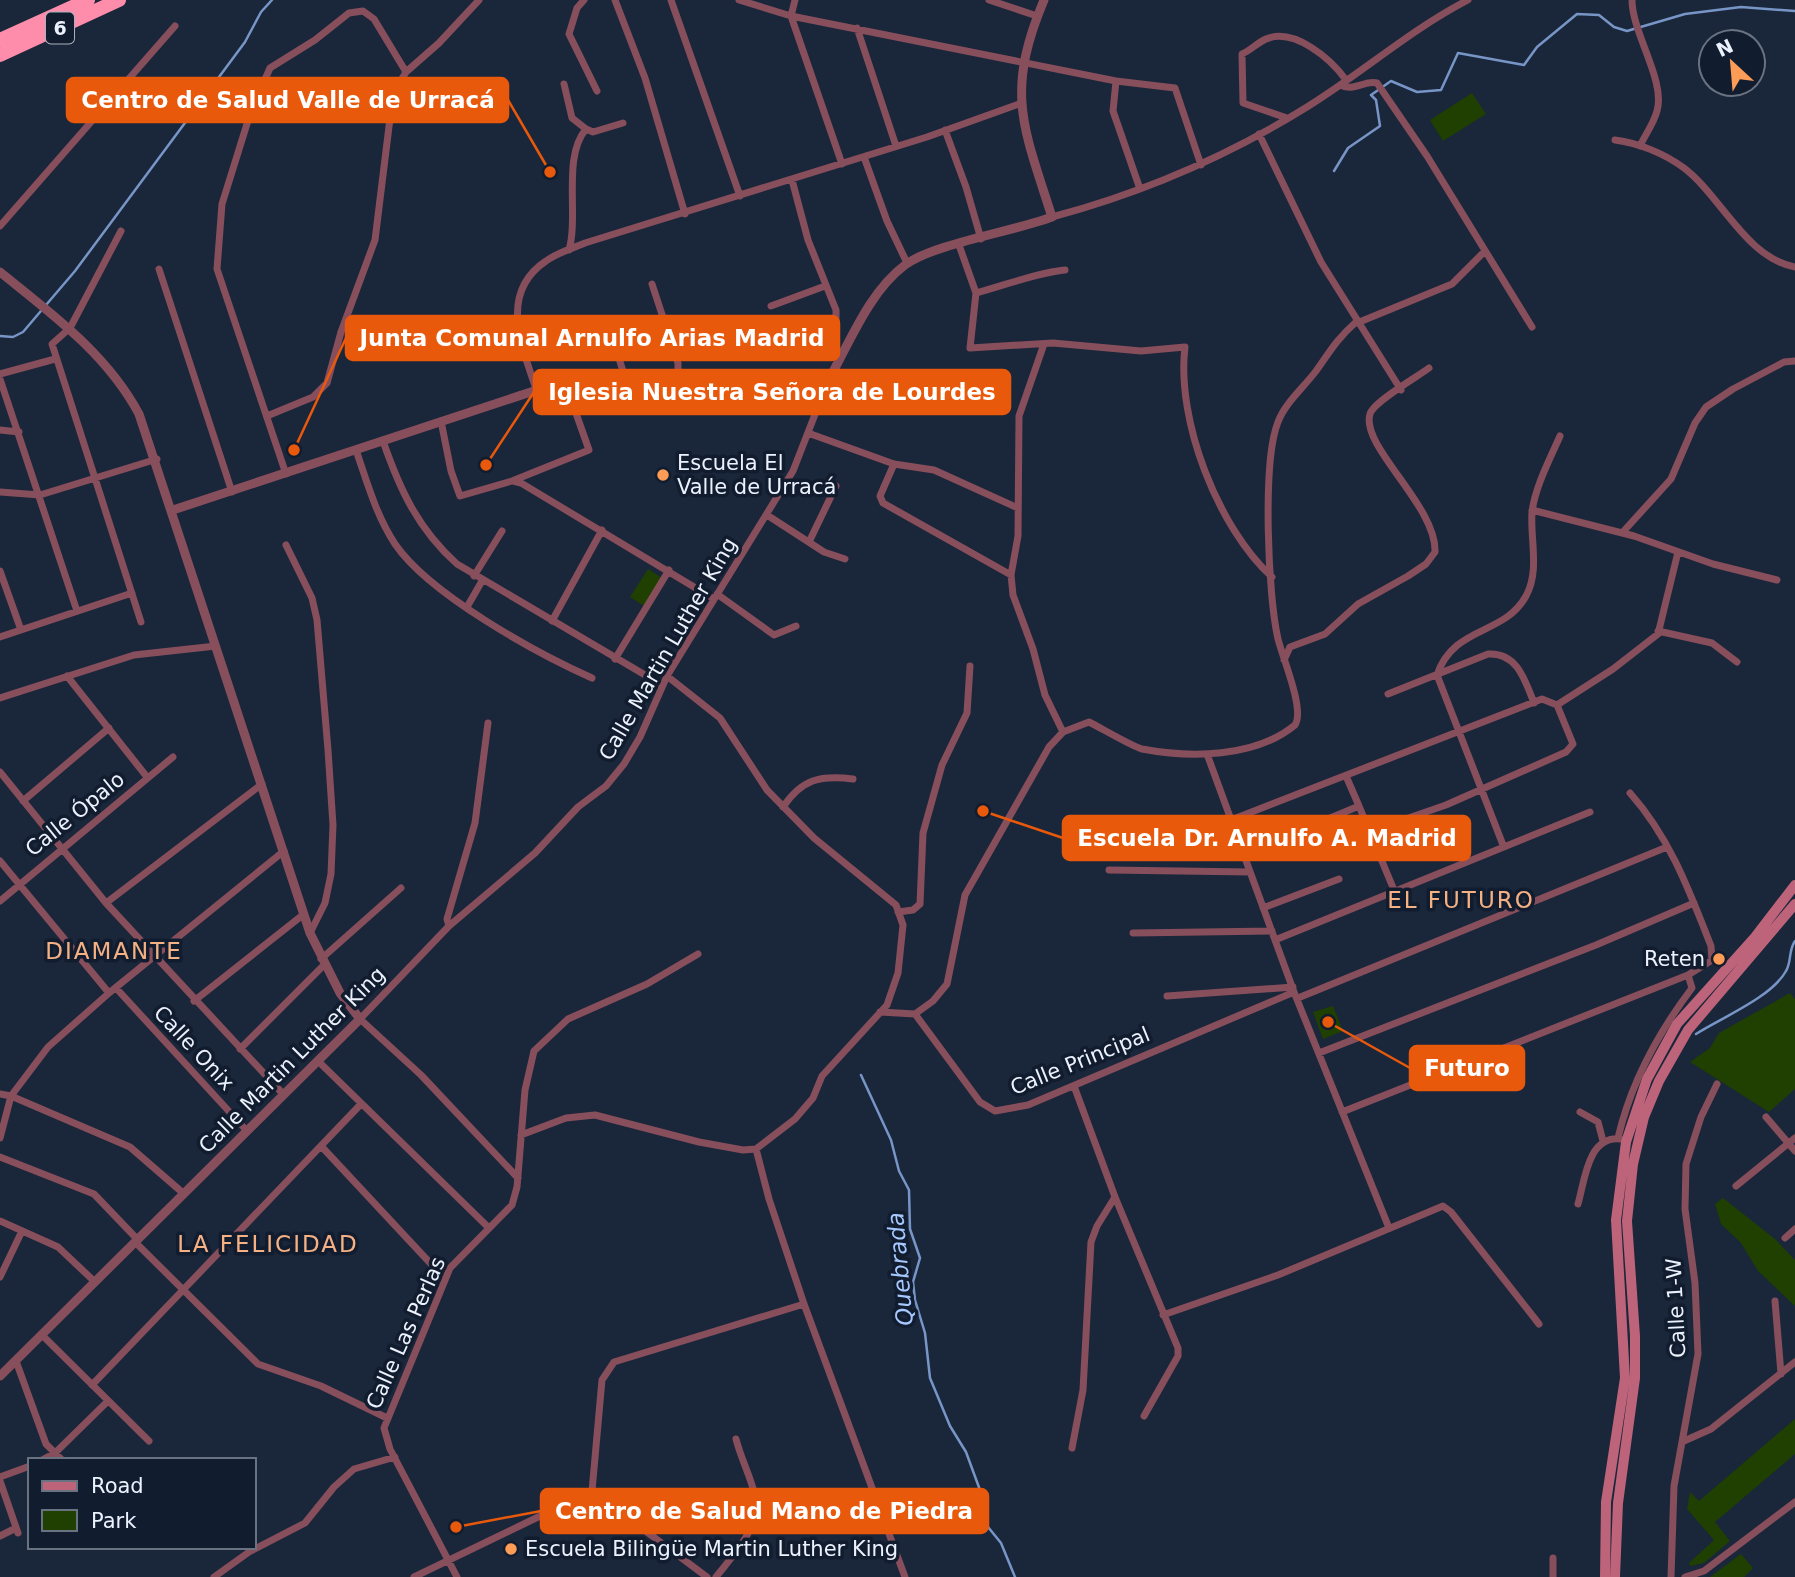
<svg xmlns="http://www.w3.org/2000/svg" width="1795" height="1577" font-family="'DejaVu Sans',sans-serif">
  <rect width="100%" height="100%" fill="#1a2639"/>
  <path fill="#204002" d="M1472,93L1486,114L1443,141L1430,120Z
    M648,569L662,578L644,606L630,597Z
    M1790,993L1795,999V1089L1769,1112L1690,1062L1710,1048L1719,1033Z
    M1333,1006L1343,1031L1323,1039L1313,1012Z
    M1723,1198L1775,1239L1795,1260V1306L1758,1271L1741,1243L1721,1224L1715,1204Z
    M1795,1419V1454L1715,1522L1730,1541L1704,1563L1690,1566L1689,1563L1714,1540L1687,1509L1690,1492L1699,1501Z
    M1741,1554L1753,1568L1744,1577H1710Z"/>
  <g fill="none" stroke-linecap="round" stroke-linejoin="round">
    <path stroke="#7795c6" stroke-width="2.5" d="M1334,171L1348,148L1380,126L1376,100L1371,95L1391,81L1417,92L1441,90L1458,53L1524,65L1537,47L1577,14L1599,15L1614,27L1627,31L1685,14L1741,7L1795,11
      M0,336L13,337L23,332L75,271L245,42L261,12L272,0
      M1696,1034C1721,1018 1772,997 1786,971C1792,961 1788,951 1795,941
      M861,1075L891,1140L899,1171L909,1190L910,1229L920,1258L913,1282L915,1300L925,1333L930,1378L950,1426L966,1452L984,1501L988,1527L1001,1543L1015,1577"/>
    <path stroke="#874e5c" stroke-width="7" d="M584,0L577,8L569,34L597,91
      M615,0L645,78L685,214
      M671,0L740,196
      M739,0L791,16L1116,81L1175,88L1201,165
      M795,0L791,16L842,164
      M989,0L1037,16
      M1632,0C1632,33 1666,81 1657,111C1654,123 1645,135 1640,146
      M857,28L896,146
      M1116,81L1113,111L1140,189
      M564,84L572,118L586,129
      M1340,85C1353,92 1365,80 1377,83L1427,156L1532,327
      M1287,118L1243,103L1242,54C1251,50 1257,43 1266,39C1294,27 1331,59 1346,80
      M945,130L966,187L981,239
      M1259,134L1321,262L1401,390
      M1615,140C1639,143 1665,154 1684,168C1721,196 1746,258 1795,267
      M864,157L887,221L907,263
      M792,180L808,240L836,310V319
      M1052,217C1142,193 1228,156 1307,107C1362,73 1410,30 1468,0
      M0,226L175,26
      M121,231L70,328L52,344L141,622
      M959,245L976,293L970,348L1053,343L1141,351L1185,347C1176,420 1218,528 1272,577
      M569,250C579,215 562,157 586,129L593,132L623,123
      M159,269L232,492
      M652,284L678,363V378
      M976,293C1003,286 1039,272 1065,270
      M771,306L825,286
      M1357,323L1452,284L1485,251
      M611,332L625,378
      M1044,344L1019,416L1018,536L1011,575L1013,595L1033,649L1045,695L1063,732
      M0,374L55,359
      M0,379L77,611
      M536,389C522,346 498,293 546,261C557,253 573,248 585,243L927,137L1019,104
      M267,416L313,397L327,383L341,332L375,240L393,94L406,72L439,43L479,0
      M441,421L451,471L460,496L512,481L589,450L566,385
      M0,430L19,432
      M808,433L894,464L934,470L1018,508
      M383,441C400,490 418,529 457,564L662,685
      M356,450C367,482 376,515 395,544C429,594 536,653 592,678
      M894,464L880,496L883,503L1011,575
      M286,474L217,269L222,204L251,111L270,68L315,40L349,13L363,11L374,19L406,72
      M513,481L521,483L714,599
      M0,492L40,495L157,459
      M1532,510L1634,536L1713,564L1777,580
      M767,515L824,552L845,559
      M1622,533L1671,479L1695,423L1706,407L1733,389L1784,362L1795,361
      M809,542L836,486
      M286,545L312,598L317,620L328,750L333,825L331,874L325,903L310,933
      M0,571L21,630
      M474,576L502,531
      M717,594L774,635L796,626
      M467,607L482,581
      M552,621L602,530
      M1658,631L1712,643L1737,662
      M0,637L132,593
      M615,659L669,570
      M1284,660L1290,647L1325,634L1358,604L1408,576L1426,564L1435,552C1437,506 1360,446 1370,414C1373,402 1417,377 1429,368
      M67,676L147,777
      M1388,694L1488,654C1517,652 1525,680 1534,703
      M0,698L134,655L216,646
      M1557,705L1613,669L1658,634L1678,552
      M1207,754L1294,992L1389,1228
      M0,772L106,903L284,1095
      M23,801L109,728
      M1359,806L1394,890
      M783,807C802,779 820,775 853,779
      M1231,820L1542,699L1557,705L1573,744L1566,752L1446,805L1371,831
      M1503,845L1437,675C1454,625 1504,636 1526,596C1540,571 1530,539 1532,512C1535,487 1550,459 1560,436
      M1244,854L1359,806L1346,776
      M0,861L109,993
      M1109,870L1250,872
      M0,901L173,757
      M106,903L262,784
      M1263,908L1339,879
      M898,912L913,910L920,904L923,833L942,765L967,713L970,666
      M449,926L447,919L475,823L488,723
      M1133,933L1272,931
      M1275,940L1590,812
      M321,959L401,888
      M116,988L247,1131
      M1167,996L1293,987
      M1298,998L1667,847
      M194,1001L304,914
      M880,1012L915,1014L933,1001L947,984L965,895L1049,747L1063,732L1089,722C1101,728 1133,747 1142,749C1190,758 1255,758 1295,725C1305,710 1283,659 1278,639C1268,596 1262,462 1278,422C1285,403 1304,387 1316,371C1331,350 1336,340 1356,322
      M915,1014L980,1102L995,1111L1028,1105L1294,992
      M240,1049L324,965
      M1319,1053L1596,945L1694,903
      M318,1061L488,1227
      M1074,1086L1115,1197L1178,1348V1356L1144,1416
      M0,1094L11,1096L130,1147L183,1193
      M1342,1112L1688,975L1712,960L1711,946C1689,890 1670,838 1630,793
      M1580,1112L1598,1122L1603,1141
      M1766,1117L1795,1151
      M521,1135L566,1118L595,1115L699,1142L743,1150L756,1149L795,1119L813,1098L822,1076L887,1005L898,973L903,925L896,905L814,838L767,790L720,718L667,676
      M0,1138L11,1096L48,1047L109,993L284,851
      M1618,1138C1631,1082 1658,1033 1692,988L1688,975
      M322,1147L445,1279
      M756,1149L769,1199L804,1304L905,1577
      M0,1157L94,1194L138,1240
      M518,1178L421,1075L360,1019L449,926L535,853L578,807L606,786L624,764L640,737L667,676L793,471L828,381L908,408
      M1736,1186L1795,1138
      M1578,1204C1585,1179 1588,1136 1620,1139
      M0,1221L58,1247L95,1282
      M1785,1238L1795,1229
      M135,1242L258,1364L321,1386L387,1418
      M0,1277L22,1231
      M1775,1301L1781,1374
      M1163,1315L1278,1275L1443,1206L1451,1212L1539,1324
      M42,1335L149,1441
      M16,1361L46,1444L62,1460
      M92,1385L361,1104
      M1684,1441L1711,1429L1795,1362
      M1072,1448L1083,1390L1091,1242L1097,1226L1115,1197
      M42,1460L55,1453L108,1401
      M0,1477L30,1466
      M0,1481L18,1533
      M592,1491L602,1380L614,1362L804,1304
      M592,1491L707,1577
      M0,1536L16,1528
      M214,1577L249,1552L305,1523L334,1487L354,1469L395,1457
      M414,1577L592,1491
      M457,1577L390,1449L384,1428L450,1268L512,1205L517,1187L525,1090L534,1051L568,1019L647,984L698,954
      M716,1577C733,1555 762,1526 755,1496C751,1477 741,1459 736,1439
      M1553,1577V1558
      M1671,1577L1674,1486L1698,1354L1695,1283L1685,1209L1686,1164L1701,1117L1717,1084
      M1685,1577L1704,1571L1795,1502"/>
    <path stroke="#874e5c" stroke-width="9" d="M0,272C52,314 107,354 139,414L310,933L340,993L360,1019L0,1376
      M173,510L546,387L634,378L828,381C850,342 869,292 905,265C933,244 1015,231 1052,217C1023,126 1005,93 1044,0"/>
    <path stroke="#bd637a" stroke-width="10" d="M1605,1577L1606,1502L1625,1378L1616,1220L1626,1142L1647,1079L1677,1024L1755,937L1795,885
      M1615,1577L1618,1503L1635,1378V1336L1627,1221L1633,1164L1644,1117L1659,1081L1688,1030L1795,904"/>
    <path stroke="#fd8daa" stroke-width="14" d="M0,40L88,0
      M0,55L119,0"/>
  </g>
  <g fill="#fd9c56" stroke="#111c2f" stroke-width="2.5">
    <circle cx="663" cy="475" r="7"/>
    <circle cx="1719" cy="959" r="7"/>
    <circle cx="511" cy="1549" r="7"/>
  </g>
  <g text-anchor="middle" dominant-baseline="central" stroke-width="7" stroke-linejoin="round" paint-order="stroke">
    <rect fill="#111c2f" stroke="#aab2bf" stroke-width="2" x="46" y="12.5" width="28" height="31" rx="5"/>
    <g font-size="19" font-weight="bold" fill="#ecf2fd">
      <text x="60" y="28">6</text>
    </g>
    <g font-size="21" fill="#ecf2fd" stroke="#111c2f" text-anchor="start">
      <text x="677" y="463">Escuela El<tspan x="677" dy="24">Valle de Urracá</tspan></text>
      <text x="1705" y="959" text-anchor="end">Reten</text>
      <text x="525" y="1549">Escuela Bilingüe Martin Luther King</text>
    </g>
    <g font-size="21" fill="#ecf2fd" stroke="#111c2f">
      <text transform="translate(668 649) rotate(-60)">Calle Martin Luther King</text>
      <text transform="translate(75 814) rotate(-39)">Calle Ópalo</text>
      <text transform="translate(194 1048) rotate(47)">Calle Onix</text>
      <text transform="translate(292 1060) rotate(-45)">Calle Martin Luther King</text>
      <text transform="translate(1080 1061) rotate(-22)">Calle Principal</text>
      <text transform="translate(1676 1308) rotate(-93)">Calle 1-W</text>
      <text transform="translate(406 1333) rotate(-66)">Calle Las Perlas</text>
    </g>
    <g font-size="23" letter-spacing="2" fill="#f5b183" stroke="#111c2f">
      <text x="1461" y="900">EL FUTURO</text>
      <text x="114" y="951">DIAMANTE</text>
      <text x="268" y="1244">LA FELICIDAD</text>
    </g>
    <g font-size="23" font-style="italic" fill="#a6c8fe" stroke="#111c2f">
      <text transform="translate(900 1269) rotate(-95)">Quebrada</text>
    </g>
  </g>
  <path fill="none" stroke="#e8590c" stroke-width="2.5" d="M550 172L508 100M294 450L346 338M486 465L534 392M983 811L1063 838M1328 1022L1410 1068M456 1527L541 1511"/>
  <g fill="#e8590c" stroke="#111c2f" stroke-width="2.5">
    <circle cx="550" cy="172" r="7"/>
    <circle cx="294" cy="450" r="7"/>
    <circle cx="486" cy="465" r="7"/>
    <circle cx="983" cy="811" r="7"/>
    <circle cx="1328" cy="1022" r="7"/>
    <circle cx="456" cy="1527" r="7"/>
  </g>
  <g fill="#e8590c" stroke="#e8590c" stroke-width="2.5">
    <rect x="67" y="78" width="441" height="44" rx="7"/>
    <rect x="346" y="316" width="493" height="44" rx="7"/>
    <rect x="534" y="370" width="476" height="44" rx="7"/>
    <rect x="1063" y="816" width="407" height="44" rx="7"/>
    <rect x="1410" y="1046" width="114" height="44" rx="7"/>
    <rect x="541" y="1489" width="447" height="44" rx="7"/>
  </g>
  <g font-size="23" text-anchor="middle" font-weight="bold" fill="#fff">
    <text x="288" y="108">Centro de Salud Valle de Urracá</text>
    <text x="592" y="346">Junta Comunal Arnulfo Arias Madrid</text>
    <text x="772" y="400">Iglesia Nuestra Señora de Lourdes</text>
    <text x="1267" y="846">Escuela Dr. Arnulfo A. Madrid</text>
    <text x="1467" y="1076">Futuro</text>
    <text x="764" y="1519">Centro de Salud Mano de Piedra</text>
  </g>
  <rect x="28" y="1458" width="228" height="91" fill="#111c2f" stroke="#697281" stroke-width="2"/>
  <rect x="42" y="1481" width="35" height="10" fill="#bd637a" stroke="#697281" stroke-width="2"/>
  <text x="91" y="1493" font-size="21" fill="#ecf2fd">Road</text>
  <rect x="42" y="1510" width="35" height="21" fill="#204002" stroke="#697281" stroke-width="2"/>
  <text x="91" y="1528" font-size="21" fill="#ecf2fd">Park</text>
  <g transform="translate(1732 63) rotate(334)"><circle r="33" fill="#111c2f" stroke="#697281" stroke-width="2"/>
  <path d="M0-5L12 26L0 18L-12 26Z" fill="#fd9c56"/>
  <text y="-10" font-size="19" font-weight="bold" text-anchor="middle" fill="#ecf2fd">N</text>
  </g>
</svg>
